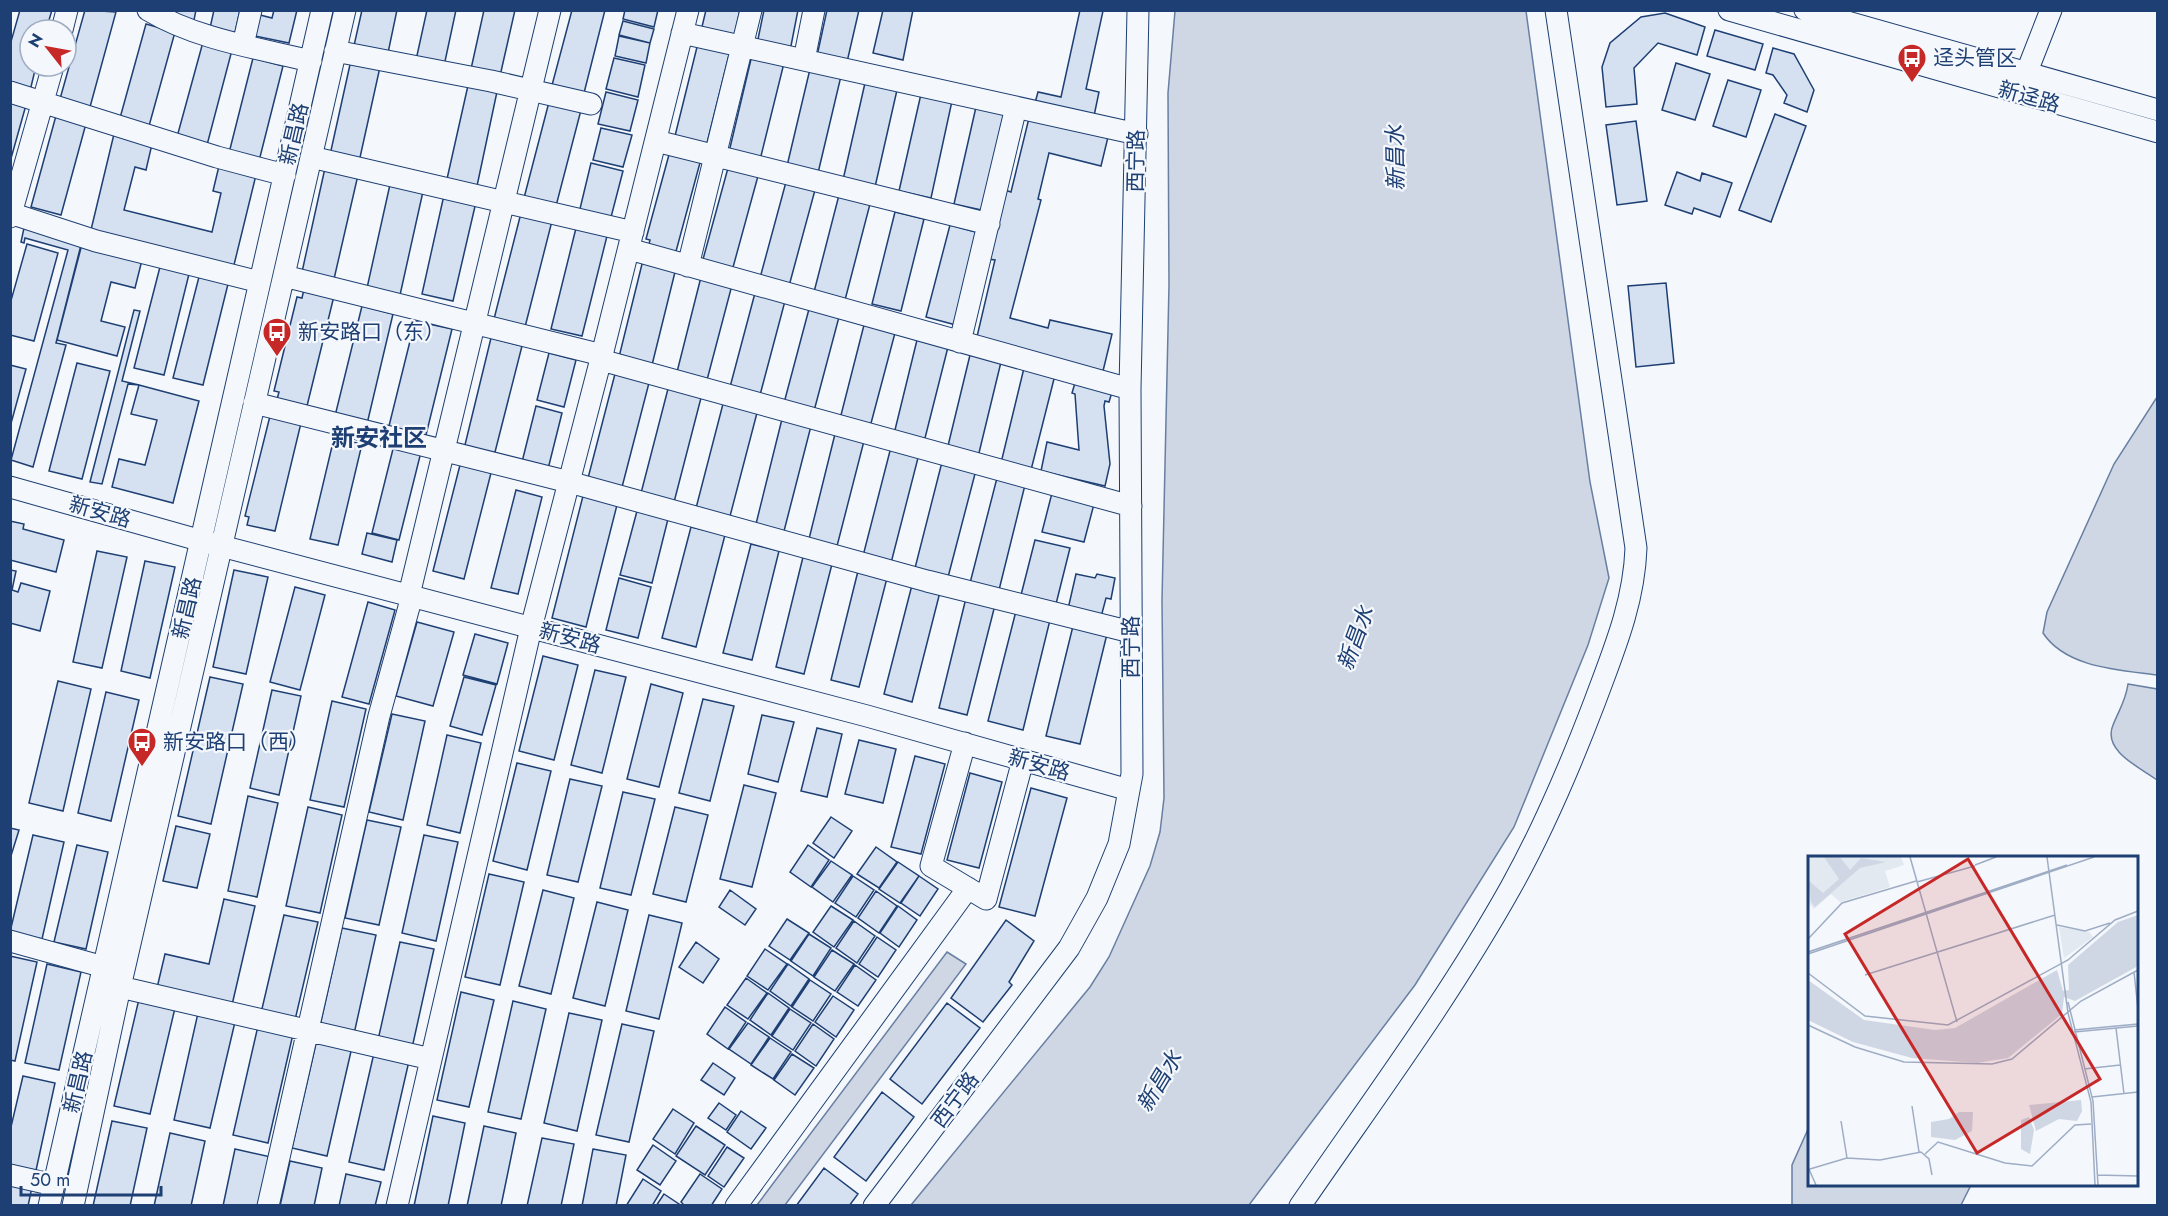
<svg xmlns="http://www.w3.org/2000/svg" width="2168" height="1216" font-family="Jost,'Noto Sans SC',sans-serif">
  <rect width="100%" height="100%" fill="#f4f7fb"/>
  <path fill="#cfd7e4" stroke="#687fa3" stroke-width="1.5" d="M1175,11H1526L1590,482L1609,578L1588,645L1514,827L1415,985L1249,1205H911L1090,987L1109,957L1150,866L1160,832L1164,798L1162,600L1169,285L1168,93Z
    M2157,397V675C2120,670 2066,668 2043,633L2047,612L2114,464Z
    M2128,684L2157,689V780C2141,768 2102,751 2113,725C2119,710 2126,700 2128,684Z
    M947,952L966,964L785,1205H757Z
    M1809,1127L1810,1184L1971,1185L1961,1205H1792V1165Z"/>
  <path fill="#d5e0f0" stroke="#1d3f73" stroke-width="1.5" d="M20,10H52L46,30H30V66H36L30,91L10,85V45Z
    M85,10L116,12L90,107L60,99Z
    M170,10H196L194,20L169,14Z
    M214,10H240L235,33L210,28Z
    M274,10H297L289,43L255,36L260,15L272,18Z
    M362,10H397L388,53L353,50Z
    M427,10H456L444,66L416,60Z
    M484,10H515L500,76L471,69Z
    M572,10H605L583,97L551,89Z
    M625,10H658L654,27L623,19Z
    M706,10H740L734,38L701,31Z
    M764,10H798L790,51L757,44Z
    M827,10H859L847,62L817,56Z
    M883,10H913L903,60L873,53Z
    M1080,10L1103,11L1086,89L1099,92L1094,116L1035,103L1038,92L1061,97Z
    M1665,13L1705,27L1697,55L1658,43L1634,68L1637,104L1606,107L1602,67L1610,43L1641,17Z
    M623,21L654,29L650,43L619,35Z
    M146,24L175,32L149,126L120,118Z
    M1715,30L1763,44L1755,70L1707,56Z
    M619,36L650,43L646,63L615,56Z
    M203,42L232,50L207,145L177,137Z
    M698,43L730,51L706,147L674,140Z
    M1773,48L1794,54L1814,90L1807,112L1784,103L1787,95L1773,75L1766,73Z
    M752,55L784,63L760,160L729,152Z
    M253,58L283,66L259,161L229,153Z
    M614,58L645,65L638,97L606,89Z
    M351,60L380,67L359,162L330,155Z
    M1676,63L1710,74L1695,120L1662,110Z
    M810,69L841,76L818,173L787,166Z
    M1728,80L1761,90L1746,137L1713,126Z
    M469,81L498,87L477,186L447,179Z
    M865,83L897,90L875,187L843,180Z
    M606,92L638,100L630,131L598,124Z
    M921,94L952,101L931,198L899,191Z
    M10,101L26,105L10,162Z
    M549,102L581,110L556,206L524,198Z
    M976,107L1007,114L986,211L954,204Z
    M57,112L87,120L61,215L31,207Z
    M1775,114L1806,126L1771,222L1739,210Z
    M1029,118L1108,137L1101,166L1049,153L1038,199L1041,200L1010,318L1048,328L1050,320L1112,334L1103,371L976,341L995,260L988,259L1005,190L1011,192Z
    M1636,121L1647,201L1617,205L1606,125Z
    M601,128L632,135L623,167L593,160Z
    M114,134L152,144L146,170L135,167L124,210L212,232L221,193L213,191L219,166L256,175L233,269L90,234Z
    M670,151L701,159L675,255L648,248L650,240L646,239Z
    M591,163L623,171L610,221L579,213Z
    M325,168L358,175L334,279L302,272Z
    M728,168L758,176L732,271L702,263Z
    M1677,172L1700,181L1702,173L1732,183L1720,217L1694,208L1692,214L1665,205Z
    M391,180L424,187L400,295L367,288Z
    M786,182L815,190L789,286L760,278Z
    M444,195L476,202L453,301L422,294Z
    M839,195L870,204L845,300L814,292Z
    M895,212L924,219L901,311L872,304Z
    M521,213L552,221L525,327L494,319Z
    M577,224L608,232L582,336L551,329Z
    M950,225L979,233L956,325L926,317Z
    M24,228L81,245L56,343L66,345L33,467L11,460L68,250L25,238L24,243L21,242Z
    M27,244L58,253L34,341L10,335V304Z
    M82,244L142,260L135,288L111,282L101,321L125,327L117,356L57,340Z
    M643,260L676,268L652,365L619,357Z
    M161,263L190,270L164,375L134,368Z
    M200,273L229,280L203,385L173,378Z
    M701,277L732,285L707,380L677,372Z
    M1666,283L1674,363L1636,367L1628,286Z
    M304,289L334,296L306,410L276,403L279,392L274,391L297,297L302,298Z
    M755,293L785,301L760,395L730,387Z
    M362,306L393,314L367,424L335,416Z
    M809,309L839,317L814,411L784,403Z
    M134,310L140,311L122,381L139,385L128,384L102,484L90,482Z
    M415,321L452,329L425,439L388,430Z
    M864,325L895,333L870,427L840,419Z
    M491,338L522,346L494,456L464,449Z
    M917,340L948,347L924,442L894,434Z
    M549,353L576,360L564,407L537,400Z
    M970,355L1001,362L978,457L947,450Z
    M77,363L110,371L82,479L49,471Z
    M10,365L26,369L10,427Z
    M1024,368L1055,375L1031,470L1001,463Z
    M616,370L650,379L621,491L587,482Z
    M1075,383L1112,392L1109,402L1105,401L1104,406L1110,464L1105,486L1041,471L1047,442L1079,450L1075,394L1072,393Z
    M139,385L199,401L173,503L112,487L119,459L145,465L157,420L131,414Z
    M669,385L702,394L673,506L640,497Z
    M724,400L758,409L729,520L695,512Z
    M536,406L562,413L548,469L522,462Z
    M270,416L301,423L275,531L247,525L249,517L245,516Z
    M782,419L811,426L783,535L755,528Z
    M835,434L864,441L836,550L808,543Z
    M334,438L362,444L338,545L310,539Z
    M394,445L421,452L399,540L372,533Z
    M891,447L919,454L891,563L863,556Z
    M942,462L976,470L947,581L914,572Z
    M460,465L491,473L464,579L433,571Z
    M997,478L1025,485L998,594L969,587Z
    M516,490L542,497L518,594L491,588Z
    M584,492L618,501L586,627L552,618Z
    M1052,493L1094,504L1084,542L1042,532Z
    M637,511L668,519L652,583L620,575Z
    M10,521L24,524L23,529L64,540L56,572L10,560Z
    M691,527L725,535L696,647L662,638Z
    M367,533L397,540L392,562L362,554Z
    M1035,540L1070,548L1055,608L1020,599Z
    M751,544L779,551L752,660L723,653Z
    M97,551L127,557L102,668L73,662Z
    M803,557L832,564L804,674L776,667Z
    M145,561L175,567L150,678L121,671Z
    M10,570L16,571L12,590L18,592L21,583L50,591L40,631L10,623Z
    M234,570L268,577L246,674L213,667Z
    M858,571L887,578L859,687L831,680Z
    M1076,574L1095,578L1097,574L1115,578L1111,599L1106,598L1101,617L1068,609Z
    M619,578L651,587L638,638L606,630Z
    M912,585L940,592L912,702L884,694Z
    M295,587L325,595L300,690L270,682Z
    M966,598L995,605L967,715L939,708Z
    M368,602L395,610L369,704L342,697Z
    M1016,611L1050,620L1023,730L988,721Z
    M417,622L454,632L433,706L396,696Z
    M1073,626L1107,634L1080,744L1046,736Z
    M475,634L508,643L497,684L463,675Z
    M543,656L578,665L554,760L519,751Z
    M595,670L626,677L602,773L571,765Z
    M210,677L243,684L211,824L178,816Z
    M464,677L496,685L482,735L450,726Z
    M58,681L91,689L63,811L29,803Z
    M651,684L683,693L659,787L627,779Z
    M272,690L301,696L279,795L250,788Z
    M106,692L139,700L111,821L78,813Z
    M703,699L734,706L710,801L679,793Z
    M332,701L366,709L344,807L310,800Z
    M392,714L425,721L403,820L369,812Z
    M762,715L794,722L778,782L748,774Z
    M817,728L842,734L827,797L801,791Z
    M447,735L481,743L460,833L427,825Z
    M859,740L896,749L883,803L845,794Z
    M915,756L945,764L921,854L891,847Z
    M517,763L551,771L527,870L493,861Z
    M970,773L1002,782L979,868L947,860Z
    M570,779L602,786L578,882L547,875Z
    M744,785L776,793L752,887L720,879Z
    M1031,788L1067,798L1035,916L999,907Z
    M623,792L655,799L631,895L600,888Z
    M248,796L278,803L257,897L228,891Z
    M308,807L342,815L320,913L286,906Z
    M675,807L708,815L686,902L653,894Z
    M831,817L852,831L834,858L813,843Z
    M367,820L401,827L379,925L345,918Z
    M176,826L210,834L197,888L163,881Z
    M10,828L19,830L10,859Z
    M33,835L64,842L42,939L10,932Z
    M424,835L458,842L436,941L402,933Z
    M77,845L108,852L86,949L54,942Z
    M808,845L829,860L811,887L790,872Z
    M876,847L897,862L879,888L857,874Z
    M831,861L852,875L833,902L812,887Z
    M898,862L919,876L900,903L879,889Z
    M489,874L524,882L500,985L465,977Z
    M853,876L874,890L856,917L835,903Z
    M919,876L938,889L920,916L901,903Z
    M543,890L574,898L551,994L519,986Z
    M730,890L756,909L745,925L719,907Z
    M876,891L897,906L879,933L858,918Z
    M224,899L255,906L232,1005L157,988L165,954L209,964Z
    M597,902L628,910L605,1006L573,998Z
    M831,906L853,920L834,947L813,932Z
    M898,906L917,920L899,947L880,933Z
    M284,915L318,922L295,1020L261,1013Z
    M649,915L682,923L659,1019L626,1011Z
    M787,919L809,933L790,960L769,946Z
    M1006,920L1034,941L1009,982L1012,985L983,1022L951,998Z
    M854,921L875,936L857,963L836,948Z
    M342,928L376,935L354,1034L320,1026Z
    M809,934L831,948L813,976L791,961Z
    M877,937L896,950L878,977L859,964Z
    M400,942L434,949L412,1048L378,1040Z
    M696,942L719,959L703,983L679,967Z
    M765,949L787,964L768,990L747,976Z
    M832,950L854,964L835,991L814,977Z
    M10,956L37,962L15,1061L10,1060Z
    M47,964L81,972L59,1070L25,1063Z
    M788,964L809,979L791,1006L770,991Z
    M855,965L876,980L858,1006L837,992Z
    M746,978L767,993L748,1019L727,1005Z
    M810,980L831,994L813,1021L792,1007Z
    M461,992L494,1000L469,1107L437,1100Z
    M768,993L789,1008L771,1035L750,1020Z
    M833,996L854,1010L836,1037L815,1022Z
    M139,999L175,1008L150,1114L114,1106Z
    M513,1001L546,1009L521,1119L488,1112Z
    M947,1003L980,1028L922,1104L890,1079Z
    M725,1007L746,1022L728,1049L707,1034Z
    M790,1009L811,1023L793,1050L772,1036Z
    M198,1013L235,1022L210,1128L174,1120Z
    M569,1013L602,1020L577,1131L544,1123Z
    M748,1023L769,1037L751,1064L729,1049Z
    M622,1024L654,1031L629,1142L596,1135Z
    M813,1024L834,1039L816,1066L795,1051Z
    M258,1026L293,1034L268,1143L233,1135Z
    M770,1038L791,1052L773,1079L751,1065Z
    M317,1039L352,1047L327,1156L292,1148Z
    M374,1053L409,1061L384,1170L349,1162Z
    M792,1054L814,1068L795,1095L774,1080Z
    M713,1063L735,1078L724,1095L701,1080Z
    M23,1076L55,1083L35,1175L10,1169V1131Z
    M882,1092L914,1117L866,1181L834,1157Z
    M719,1103L736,1115L726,1130L708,1118Z
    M673,1109L694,1123L675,1154L653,1139Z
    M741,1111L766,1128L751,1149L727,1132Z
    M433,1116L465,1123L448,1206H414Z
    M112,1121L147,1128L130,1206H93Z
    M484,1126L516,1133L501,1206H467Z
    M696,1126L725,1145L705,1175L676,1156Z
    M170,1133L205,1141L191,1206H154Z
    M542,1138L574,1144L561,1206H527Z
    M653,1145L676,1161L660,1185L637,1170Z
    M727,1147L744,1158L724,1187L708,1176Z
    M235,1149L271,1157L260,1206H223Z
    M593,1149L626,1155L616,1206H582Z
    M290,1161L322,1168L314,1206H280Z
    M824,1168L858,1194L849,1206H796Z
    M346,1174L381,1182L375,1206H339Z
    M700,1174L722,1189L711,1206H685L681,1202Z
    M643,1179L661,1191L652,1206H626Z
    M10,1182L32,1187L28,1206H10Z
    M664,1194L682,1206H656Z"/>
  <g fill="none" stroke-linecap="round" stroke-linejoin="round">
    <g stroke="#1d3f73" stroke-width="23">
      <path id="minor" d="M148,10C196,39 257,48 311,61
        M1729,10L2158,132
        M1805,10L2158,110
        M62,30L67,10
        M682,33L1137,134
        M243,45L251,10
        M335,51L491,81L591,104
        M804,60L814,10
        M2026,74L2051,10
        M10,92L217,157L285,175
        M656,141L989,224
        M311,157L633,232
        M10,213L96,241L260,282
        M10,217L53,66
        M629,249L1130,389
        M688,266L751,10
        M284,276L602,355
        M960,342L1016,107
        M601,360L1131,506
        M254,403L569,482L927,581L1131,632
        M10,487L202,541L867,716L1129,790
        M409,595L550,10
        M965,743L931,866L986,899L1023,760
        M10,941L104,967
        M120,987L431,1059
        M10,1175L54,1185
        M49,1206L322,10
        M73,1206L120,987L345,10
        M268,1206L379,716L412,596
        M397,1206L531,628L602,355L688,10
        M736,1206L968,888
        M874,1206L1069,948L1097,898L1119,844L1132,774L1130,389L1138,10
        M1300,1206C1372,1101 1449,998 1511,887C1544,828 1571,764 1595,701C1614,650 1634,603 1636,548L1556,10"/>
    </g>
    <use href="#minor" stroke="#f4f7fb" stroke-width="21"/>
  </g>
  <defs>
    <g id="bus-pin" transform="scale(1.5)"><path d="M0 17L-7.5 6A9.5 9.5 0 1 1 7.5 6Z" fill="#c62828" stroke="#f4f7fb"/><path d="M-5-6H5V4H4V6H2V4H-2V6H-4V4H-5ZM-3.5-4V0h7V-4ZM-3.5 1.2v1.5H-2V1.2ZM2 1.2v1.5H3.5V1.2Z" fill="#fff"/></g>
  </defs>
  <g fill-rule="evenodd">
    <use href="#bus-pin" x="1912" y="58"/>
    <use href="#bus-pin" x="277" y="332"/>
    <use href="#bus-pin" x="142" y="742"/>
  </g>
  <g text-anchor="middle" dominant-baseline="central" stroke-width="4.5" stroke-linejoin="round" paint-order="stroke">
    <g font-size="21" fill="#1d3f73" stroke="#f4f7fb" text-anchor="start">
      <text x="1933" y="58">迳头管区</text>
      <text x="298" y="332">新安路口（东）</text>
      <text x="163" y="742">新安路口（西）</text>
    </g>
    <g font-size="21" fill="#1d3f73" stroke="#f4f7fb">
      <text transform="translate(2029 97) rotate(16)">新迳路</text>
      <text transform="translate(294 134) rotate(-77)">新昌路</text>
      <text transform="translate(1136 161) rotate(-89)">西宁路</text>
      <text transform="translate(100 512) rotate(16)">新安路</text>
      <text transform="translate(187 608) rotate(-77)">新昌路</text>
      <text transform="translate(570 638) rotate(15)">新安路</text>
      <text transform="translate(1131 647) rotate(-90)">西宁路</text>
      <text transform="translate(1039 765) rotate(16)">新安路</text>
      <text transform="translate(78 1082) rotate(-77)">新昌路</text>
      <text transform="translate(955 1100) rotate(-53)">西宁路</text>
    </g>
    <g font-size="22" font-style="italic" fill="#1d3f73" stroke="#f4f7fb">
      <text transform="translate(1395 158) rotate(-91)">新昌水</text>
      <text transform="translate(1355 638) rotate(-70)">新昌水</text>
      <text transform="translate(1159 1081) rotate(-59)">新昌水</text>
    </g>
    <g font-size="24" font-weight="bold" fill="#1d3f73" stroke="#f4f7fb">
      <text x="379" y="437">新安社区</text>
    </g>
  </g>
  <g transform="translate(1808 856)">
    <rect width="330" height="330" fill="#f4f7fb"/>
    <path d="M0,1H93L96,9L77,15L82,31L32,46L23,38L6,53L1,47ZM251,71L281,76L285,81L256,102Z" fill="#e3e9f0"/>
    <path d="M16,1H32L42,14L53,2L78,6L52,12L7,51L3,46L0,24L15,37L31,23ZM330,59V110L267,145L256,141L254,158L200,202L169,207L104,202L45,186L0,164V124L56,164L127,174L147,172L249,114L255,135L261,134L260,109L310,66ZM273,244L274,255L269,265L251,263L228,275L221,249ZM151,256H165L164,275L147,284L123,281V266L141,263ZM221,261L226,274L222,298L213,293V264Z" fill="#cfd7e4"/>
    <path fill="none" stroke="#9eadc5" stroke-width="1.5" d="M102,1L149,166M239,1L260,157L283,246L287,329M167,9L188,1M109,26L167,10M249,69L277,75L302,67M0,83L34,47L108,25M0,96L259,9M0,98L286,1M326,116L330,153M0,117L57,160L140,169L260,104L307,64L330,55M57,119L247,59M260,146L285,245L290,329M0,169L47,191L96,206L184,208L204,203L273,145L330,114M308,172L316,238M266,174L330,168M266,176L330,170M276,213L312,209M284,241L330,236M104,250L111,296M117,298L130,286L197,307L224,310L267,269L283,268M39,302L72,304M72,304L113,296L121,303L124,319M0,311L8,329M2,313L39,302L33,265M289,319L330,320"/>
    <path fill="#c62828" fill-opacity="0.15" stroke="#c62828" stroke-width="3" d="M160,3L292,223L169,297L37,78Z"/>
    <rect width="330" height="330" fill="none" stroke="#1d3f73" stroke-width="3"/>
  </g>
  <rect width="2168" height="1216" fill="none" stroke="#1d3f73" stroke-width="24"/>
  <g transform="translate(48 48) rotate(301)"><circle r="28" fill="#f4f7fb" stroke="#9eadc5" stroke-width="1.5"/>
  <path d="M0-4.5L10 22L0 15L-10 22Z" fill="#c62828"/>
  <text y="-9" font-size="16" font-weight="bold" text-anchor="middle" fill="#1d3f73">N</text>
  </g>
  <path d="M21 1186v9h140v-9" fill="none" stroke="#1d3f73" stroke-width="3"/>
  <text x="30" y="1186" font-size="18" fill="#1d3f73" stroke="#f4f7fb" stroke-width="4.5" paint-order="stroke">50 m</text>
</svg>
